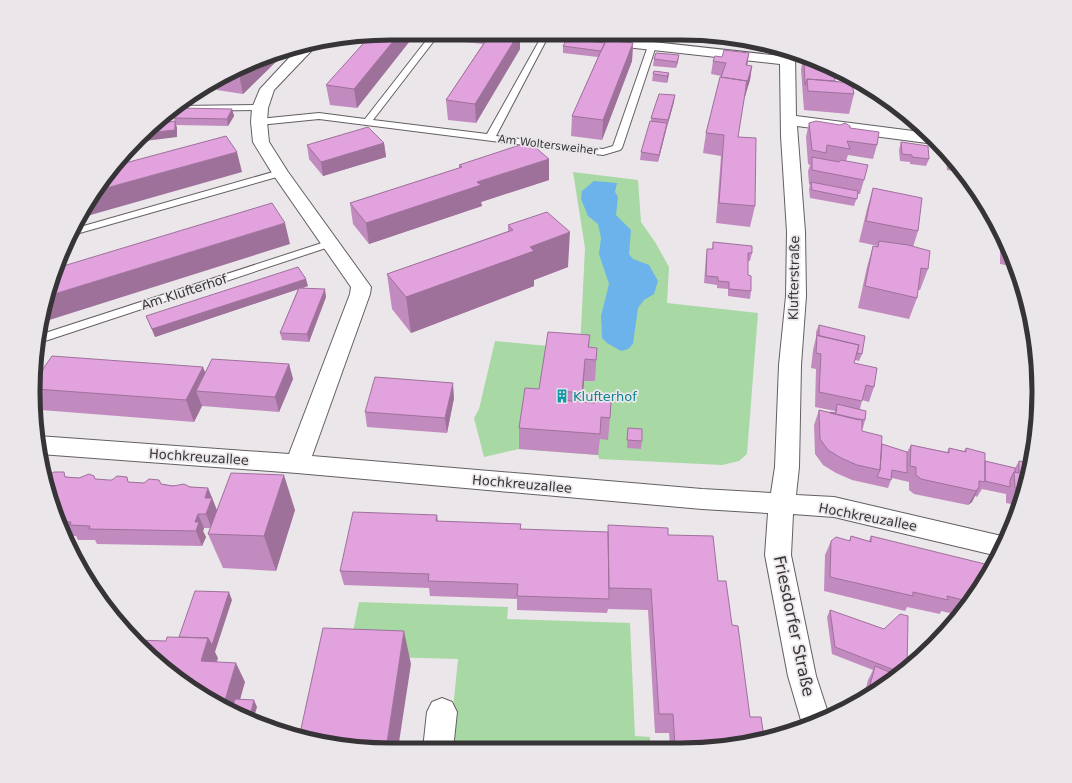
<svg xmlns="http://www.w3.org/2000/svg" width="1072" height="783" font-family="'DejaVu Sans',sans-serif">
  <rect width="100%" height="100%" fill="#ebe6ea"/>
  <path fill="#e5dae4" d="M602,33H669L666,40Z"/>
  <path fill="#a8d9a4" d="M573,172L638,180L641,222L655,242L669,267L667,303L758,313L747,454L739,461L722,465L599,459L598,455L519,449L484,457L474,418L479,409L495,341L580,349L585,248Z
    M359,602L508,607L507,619L630,623L635,736L650,737V747L449,749L458,659L348,656Z"/>
  <path fill="#6bb3ea" d="M594,181L617,183L615,192L618,197L616,215L631,230L629,254L633,259L649,265L658,281L654,294L644,300L638,308L633,344L628,349L621,351L607,343L602,338L601,316L609,284L599,254L601,238L598,224L588,216L581,199L582,191Z"/>
  <g fill="none" stroke-linecap="round" stroke-linejoin="round">
    <g stroke="#635f63" stroke-width="2">
      <path id="lane" d="M432,33H440L373,120L487,134L543,34L550,33L496,136L603,149L613,146L648,46L652,44L656,46L622,148L620,150L603,155L319,119L259,125L254,122L259,119L319,113L365,119Z
        M260,105L263,106L265,108L263,110L172,111L178,106Z
        M280,170L285,173L284,175L69,236L73,229Z
        M331,240L335,241L336,243L335,245L36,344L39,335Z"/>
    </g>
    <g stroke="#635f63" stroke-width="2">
      <path id="street" d="M528,33H572L781,56L783,50L795,55L796,116L921,132L931,142L927,143L797,126L805,232L806,296L801,365L799,467L796,495L834,497L1006,537L998,556L834,517L793,514L791,555L816,676L829,716L818,723L803,727L788,676L765,555L768,513L702,509L297,473L40,454L36,438L38,436L289,454L350,294L351,287L272,173L253,142L251,122L252,108L260,89L301,45L316,43L315,47L274,90L268,108L267,122L269,142L288,172L371,287L370,294L312,456L702,489L771,493L775,467L779,365L786,296L787,232L781,136L780,64L535,37L530,36Z
        M442,698L452,702L457,712L453,749H423L427,712L432,702Z"/>
    </g>
    <use href="#lane" fill="#fff" fill-rule="evenodd"/>
    <use href="#street" fill="#fff" fill-rule="evenodd"/>
  </g>
  <path fill="#c28bbf" d="M392,33H413V37L357,108L330,105L326,85Z
    M455,33H520V49L476,123L448,120L446,100L483,44L454,41V34Z
    M717,38L756,43L754,46L717,40Z
    M605,43H633L632,61L602,140L571,136L572,116L598,57L563,53V46Z
    M287,51L243,94L217,90L215,83Z
    M749,53L747,66H752L750,80L744,98L738,137L755,206L750,227L716,223L721,156L703,153L706,133L721,76L711,74L713,61L722,57Z
    M800,58L834,73L835,81L854,94L849,114L804,110L801,70L802,63H800Z
    M654,59L678,62L676,68L653,66Z
    M669,73L668,79L667,83L652,81L653,74Z
    M674,102L667,127L658,162L640,160L641,152L651,121V118Z
    M232,109L234,116L228,126L176,125L177,128V137L174,118Z
    M899,112L911,122L902,121V116L900,115Z
    M809,123L850,128L877,145L873,159L848,155L846,161L864,180L860,194H858L854,206L810,198L809,189L810,185L809,184L808,171L810,165L808,164L806,137Z
    M901,142L929,159L926,166L910,164V162L900,161L899,150Z
    M384,143L386,157L323,176L309,159L307,145Z
    M946,156L965,173L947,170Z
    M459,165L549,180L481,202L482,206L369,244L353,224L350,203L459,168Z
    M873,188L918,231L913,247L928,269L920,290H918L917,298L909,319L858,308L867,267L873,246H878L859,242L867,209Z
    M508,225L568,267L534,280V286L411,333L392,309L387,274L508,231Z
    M1004,239L1015,267L1000,264V248Z
    M713,242L752,253L750,261H748V275L751,291L750,299L728,296V289L717,288V285L704,283L706,256L707,249H712Z
    M308,286L303,288L326,297L309,342L282,340L280,333L298,289L155,337L146,316Z
    M819,325L862,354L859,361L855,360L854,363L874,387L869,402L862,400L860,409L865,420L863,428H862V431L882,444L907,452L911,445L947,452L949,448L964,451L966,448L985,461L1015,468L1019,461L1030,463L1020,507L1017,513L1012,512L1011,504L1006,503V494L982,489L977,497L975,496L972,502L968,505L914,494L909,490V482L892,478L891,480L888,488L852,480L836,473L823,465L815,454L814,425L819,410L830,413H834L835,411L815,407L816,369L811,368L813,350L816,337V332Z
    M590,335L589,348H597L595,381H584L582,402L610,418L608,440L600,439L598,455L519,449V428L539,389Z
    M289,364L293,379L279,412L202,406L194,422L41,410L36,400V379L203,367L205,373Z
    M454,398L447,433L367,427L365,412Z
    M628,428L642,441L641,449L627,448Z
    M46,475L130,482L208,488L217,510H295L276,571L223,568L208,534L210,528H204L203,531L206,537L202,546L97,544L95,540H78L76,536H65L60,528Z
    M437,515L438,521L521,524V530L608,532V525L668,535L728,747H670L669,733H655L648,610L608,609L607,613L517,610V599L430,596L429,588L344,585L340,571Z
    M851,536L869,541L871,536L991,571L958,616V615L941,611L940,614L907,607L905,611L824,591L825,555L831,541H849Z
    M830,610L907,669L899,676L864,696L868,680L873,670L832,654L827,617Z"/>
  <path fill="#9e719b" d="M400,33H413V37L357,108L354,89Z
    M519,33H520V49L476,123L475,104Z
    M633,43L632,61L602,140L603,120Z
    M287,51L243,94L239,74L243,71Z
    M749,53L747,66L746,65Z
    M679,55L678,62L676,68L677,62Z
    M752,66L750,80L744,100L746,87Z
    M669,73L668,79L667,83V76Z
    M675,95L674,102L667,127L668,120Z
    M232,109L234,116L228,126L227,119Z
    M175,121L177,128V137L137,142L147,133Z
    M667,123L666,130L658,162L659,155Z
    M384,143L386,157L323,176L321,162Z
    M237,152L242,172L80,218L99,190Z
    M549,159V180L481,202L482,206L369,244L366,223L477,182Z
    M285,223L290,244L43,322L51,295Z
    M570,232L568,267L534,280V286L411,333L406,297L530,247Z
    M306,279L308,286L155,337L152,329Z
    M325,289L326,297L309,342L307,334Z
    M585,359L584,381L581,414L582,393Z
    M289,364L293,379L279,412L275,397Z
    M203,367L211,388L196,391L202,406L194,422L186,400Z
    M453,383L454,398L447,433L445,418Z
    M284,475L295,510L276,571L264,536Z
    M979,487L972,502L968,505L976,491Z
    M208,488L218,513L212,529L206,514L205,498Z
    M198,514L204,528L203,531L206,537L202,546L196,531L195,522Z
    M229,592L232,600L215,652L218,658L211,681L201,661L208,638Z
    M404,631L411,664L398,749H386Z
    M236,663L245,682L236,714L223,707Z
    M254,700L257,707L253,721L249,719Z"/>
  <path fill="#e1a2de" stroke="#9e719b" d="M392,33H400L354,89L326,85L370,36Z
    M455,33H491L487,38L454,34Z
    M491,33H519L475,104L446,100Z
    M567,39L605,43L601,51L563,46Z
    M606,40L633,43L603,120L572,116Z
    M724,50L749,53L746,65L752,66L746,86L747,81L721,77L726,63L713,61L715,56L722,57Z
    M656,53L679,55L677,62L654,59Z
    M804,59L834,73L835,81L807,79L805,85Z
    M243,71L239,74H235Z
    M654,71L669,73L667,76L653,74Z
    M720,77L747,81L738,137L756,138L755,206L719,203L724,135L706,133Z
    M807,79L852,83L854,94L808,91Z
    M659,94L675,95L668,120L651,118Z
    M180,108L232,109L227,119L174,118Z
    M175,121V130L147,133L158,124Z
    M650,121L667,123L659,155L641,152Z
    M816,121L840,125L845,123L850,126V128L879,132L877,145L847,141L850,149L827,145L826,153L812,150L809,123Z
    M368,127L384,143L321,162L307,145Z
    M226,136L237,152L99,190L114,166Z
    M529,142L549,159L477,182L481,185L366,223L350,203L462,167L459,165Z
    M901,142L928,146L929,159L912,157V155L902,154Z
    M812,157L839,162L841,160L868,165L864,180L812,170Z
    M950,159L955,164L950,163Z
    M811,182L858,191L857,199L812,190Z
    M873,188L922,198L918,231L866,221Z
    M272,203L285,223L51,295L60,267Z
    M547,212L570,232L530,247L534,251L406,297L387,274L513,230L508,225Z
    M879,241L908,245L930,251L928,269L921,268L917,298L865,286L873,246L878,247Z
    M713,242L752,246V253H748V275L751,276V291L729,289V282L718,281V277L706,276L707,249H713Z
    M298,267L306,279L152,329L146,316Z
    M299,288L325,289L307,334L280,333Z
    M819,325L865,336L862,354L857,353L859,345L819,336Z
    M548,332L590,335L588,347L597,348L596,360L585,359L582,393L560,391L559,400L595,403V400L611,401L610,418L601,417L600,434L519,428L525,388L539,389Z
    M817,335L859,345L854,363L877,368L874,387L866,385L862,401L819,392L821,354L816,353Z
    M52,356L203,367L186,400L36,389V379Z
    M212,359L289,364L275,397L196,391Z
    M375,377L453,383L445,418L365,412Z
    M837,404L866,411L865,420L859,419V420L830,413V412L836,413Z
    M819,410L862,420V431L882,436L880,470L857,465L841,458L828,450L820,439Z
    M628,428L642,429V441L627,440Z
    M882,444L907,452V473L892,470L891,480L877,477L880,470Z
    M911,445L949,453V448L966,452V448L985,453V482L979,481V487L976,491L921,479L916,475V467L910,466Z
    M985,461L1015,468V472H1014L1010,480V487L985,481Z
    M1019,461L1030,463L1022,498L1021,497L1020,489L1015,488L1014,472L1019,473Z
    M54,472H64L65,477L79,478L89,474L94,476L95,479L109,480H112L117,476L127,477L128,482L144,483L149,479L159,480L161,484L173,486L184,484L190,487L208,488L205,498H212L206,514H198L195,522H199L196,531L89,529L90,526L70,525L71,522L58,521L46,475H49Z
    M231,473L284,475L264,536L208,534Z
    M353,512L437,515L436,521L521,524L520,529L608,532L609,599L517,596L518,584L428,581L429,574L340,571Z
    M608,525L668,528V535L713,536L718,581H726L732,625L738,626L750,717H761L764,737L728,747H675L673,714H659L651,589L609,588Z
    M851,536L871,542V536L993,566L991,571L967,604V601L947,596L948,600L913,592V596L830,577L831,541L836,537L850,541Z
    M195,591L229,592L212,645L208,638L179,637Z
    M830,610L884,629L900,614L908,616L907,669L902,673L835,647Z
    M323,628L404,631L386,749H368L299,738Z
    M167,637L208,638L201,661L236,663L223,707L173,676L137,640L166,641Z
    M875,666L899,676L868,693Z
    M235,699L254,700L249,719L231,712Z"/>
  <defs>
    <g id="building-bare" transform="scale(1.08)"><path d="M-4-6H4V6H1V3H-1V6H-4ZM-2.5-4.3h1.7v1.8h-1.7ZM.8-4.3h1.7v1.8H.8ZM-2.5-1h1.7V.8h-1.7ZM.8-1h1.7V.8H.8Z" fill="#0f9aa8" stroke="#ebe6ea" stroke-width="2.5" paint-order="stroke"/></g>
  </defs>
  <g fill-rule="evenodd">
    <use href="#building-bare" x="562" y="396"/>
  </g>
  <g text-anchor="middle" dominant-baseline="central" stroke-width="3.5" stroke-linejoin="round" paint-order="stroke">
    <g font-size="11" fill="#363436" stroke="#ebe6ea">
      <text transform="translate(548 145) rotate(7)">Am Woltersweiher</text>
    </g>
    <g font-size="13" fill="#363436" stroke="#ebe6ea">
      <text transform="translate(794 278) rotate(-89)">Klufterstraße</text>
      <text transform="translate(184 292) rotate(-18)">Am Klufterhof</text>
      <text transform="translate(199 457) rotate(4)">Hochkreuzallee</text>
      <text transform="translate(522 484) rotate(5)">Hochkreuzallee</text>
      <text transform="translate(868 517) rotate(11)">Hochkreuzallee</text>
    </g>
    <g font-size="13" fill="#0d838f" stroke="#ebe6ea" text-anchor="start">
      <text x="573" y="396">Klufterhof</text>
    </g>
    <g font-size="16" fill="#363436" stroke="#ebe6ea">
      <text transform="translate(794 626) rotate(78)">Friesdorfer Straße</text>
    </g>
  </g>
  <path d="M0 0H1072V783H0ZM391 40H681A351 351 0 0 1 1032 391V392A351 351 0 0 1 681 743H391A351 351 0 0 1 40 392V391A351 351 0 0 1 391 40Z" fill="#ebe6ea" fill-rule="evenodd"/>
  <path fill="none" stroke="#363436" stroke-width="5" d="M391 40H681A351 351 0 0 1 1032 391V392A351 351 0 0 1 681 743H391A351 351 0 0 1 40 392V391A351 351 0 0 1 391 40Z"/>
</svg>
